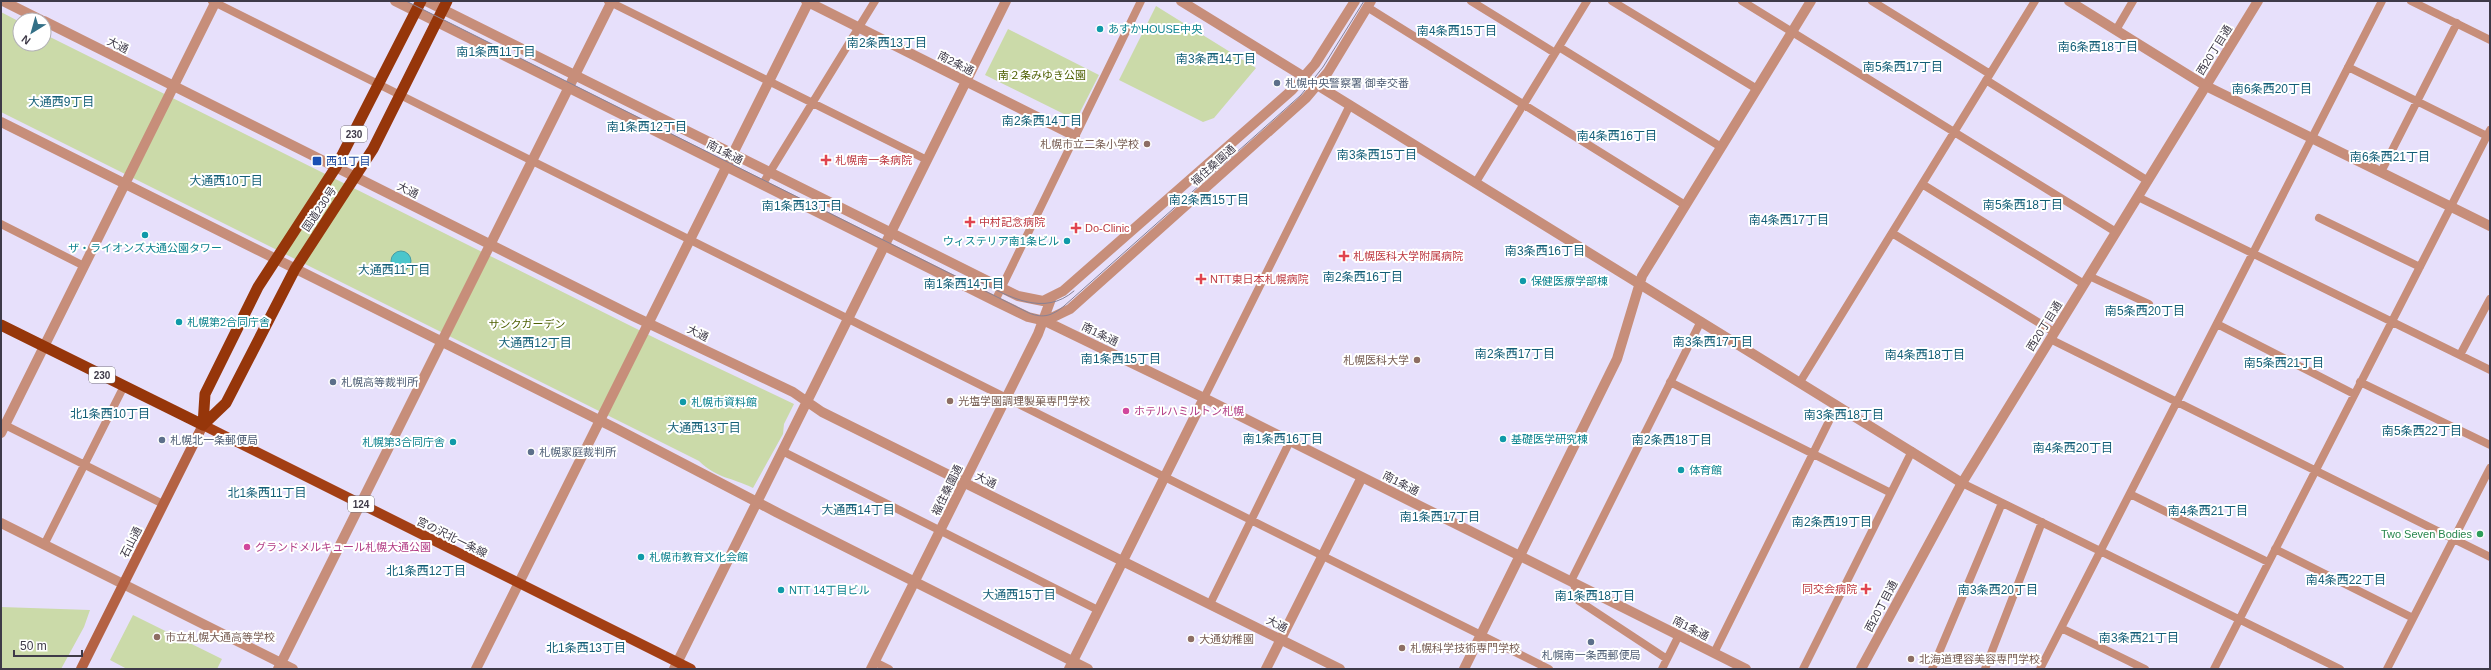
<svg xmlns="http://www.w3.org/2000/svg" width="2491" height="670" font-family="Helvetica,'Noto Sans JP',sans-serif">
  <rect width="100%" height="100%" fill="#e7e0fb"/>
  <path fill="#cbdaa9" d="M1156,6L1256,68L1214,118L1203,122L1119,80Z
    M1,12L20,22V44H44V34L661,341L794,404L784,424L783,434L753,488C731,477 718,479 699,461L1,112Z
    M1008,29L1099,75L1076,120L985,75Z
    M1,607L90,610L84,627L61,669H1Z
    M133,615L222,659L217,669H127L110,660Z"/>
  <path fill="#4ac6cc" stroke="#469ca4" d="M391 261a10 10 0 1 1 20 0a10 10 0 1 1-20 0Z"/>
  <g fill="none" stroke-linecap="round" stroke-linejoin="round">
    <path stroke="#c78e7a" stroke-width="8" d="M212,1L1549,669
      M608,1L927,160
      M1471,1L1555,53
      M1612,1L1757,89
      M1742,1L2116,232
      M1872,1L1990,74
      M2411,1L2490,40
      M1367,7L1685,205
      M2116,30L2133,1
      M1559,47L1721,147
      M2348,67L2487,136
      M1986,80L2148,181
      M2381,172L2457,23
      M1476,182L1587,1
      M1922,184L2084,284
      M762,185L875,1
      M2138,197L2490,370
      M2319,218L2420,267
      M1,224L84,266
      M1892,233L2054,332
      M2089,276L2149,304
      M995,301L1141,1
      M2217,324L2354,394
      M2050,339L2490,557
      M2460,355L2490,299
      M1670,382L1891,493
      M1800,382L2035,1
      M2360,382L2490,445
      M1204,398L1350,105
      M5,425L163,504
      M782,451L1098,610
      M1962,483L2340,669
      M2130,494L2268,562
      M44,545L124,386
      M2275,549L2413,618
      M1571,581L1701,321
      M1574,584L1579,601L1667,659
      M1210,604L1290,441
      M2061,628L2145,669
      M1714,653L1837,405
      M875,662L889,669
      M1662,669L1679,635
      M1803,669L1912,451
      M1932,669L2002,503
      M1985,669L2042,522
      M2040,669L2382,1
      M2214,669L2490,130
      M2387,669L2490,468"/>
    <path stroke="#c78e7a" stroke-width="10" d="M3,1L41,20
      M395,1L995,301L1028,317L1045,321L1204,398L1746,669
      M426,1L1018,296L1043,301L1063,291L1292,90L1315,64L1355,1
      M806,1L1075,136
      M1181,1L1962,483
      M2069,1L2206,86L2490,226
      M44,21L633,316L793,392L822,412L1340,669
      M1,122L615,428L776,512L1088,669
      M1045,321L1070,309L1306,98L1328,72L1371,1
      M1,433L216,1
      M1,523L293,669
      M278,669L612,1
      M476,669L809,1
      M674,669L1006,1
      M871,669L1038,334L1051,299
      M1069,669L1204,398
      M1266,669L1362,477
      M1464,669L1617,359L1642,276L1811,1
      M1861,669L1962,483L2258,1"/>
    <path stroke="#b46244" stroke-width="10" d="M81,669L203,425"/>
    <path stroke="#a33f14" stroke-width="10" d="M203,425L691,669"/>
    <path stroke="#96360a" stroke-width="11" d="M1,325L203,425
      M203,425L226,403L295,269L373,149L447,1
      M203,425L205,394L258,287L336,167L421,1"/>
    <path stroke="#878195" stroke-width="1" d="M406,1L1029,313C1044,319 1053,315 1064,306L1301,95L1323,67L1364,1
      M980,282C1010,297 1044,317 1074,291"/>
  </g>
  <g fill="#0f9aa8" stroke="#fff" stroke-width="1.5">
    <circle cx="1100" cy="29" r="4"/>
    <circle cx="145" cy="235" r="4"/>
    <circle cx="1067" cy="241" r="4"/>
    <circle cx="1523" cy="281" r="4"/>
    <circle cx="179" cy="322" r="4"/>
    <circle cx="683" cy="402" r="4"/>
    <circle cx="1503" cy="439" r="4"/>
    <circle cx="453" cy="442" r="4"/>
    <circle cx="1681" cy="470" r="4"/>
    <circle cx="641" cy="557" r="4"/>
    <circle cx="781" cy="590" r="4"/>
  </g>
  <g fill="#5c6f8a" stroke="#fff" stroke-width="1.5">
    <circle cx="1277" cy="83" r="4"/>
    <circle cx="333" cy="382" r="4"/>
    <circle cx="162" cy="440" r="4"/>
    <circle cx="531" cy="452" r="4"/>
    <circle cx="1591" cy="642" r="4"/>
  </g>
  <g fill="#8d6e63" stroke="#fff" stroke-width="1.5">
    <circle cx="1147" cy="144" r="4"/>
    <circle cx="1417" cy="360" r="4"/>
    <circle cx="950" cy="401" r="4"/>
    <circle cx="157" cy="637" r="4"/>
    <circle cx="1191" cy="639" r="4"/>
    <circle cx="1402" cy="648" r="4"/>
    <circle cx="1911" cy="659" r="4"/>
  </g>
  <g fill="#e0444e" stroke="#fff" stroke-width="1.5">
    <path d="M824 154h4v4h4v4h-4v4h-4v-4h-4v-4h4z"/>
    <path d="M968 216h4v4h4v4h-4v4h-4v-4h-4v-4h4z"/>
    <path d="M1074 222h4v4h4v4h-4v4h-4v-4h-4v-4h4z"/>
    <path d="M1342 250h4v4h4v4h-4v4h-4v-4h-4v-4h4z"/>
    <path d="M1199 273h4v4h4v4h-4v4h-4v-4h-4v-4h4z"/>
    <path d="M1864 583h4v4h4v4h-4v4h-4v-4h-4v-4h4z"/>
  </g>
  <rect fill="#1a4fb4" stroke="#fff" stroke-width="1.5" x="312" y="156" width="10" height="10" rx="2"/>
  <g fill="#d1479c" stroke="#fff" stroke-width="1.5">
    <circle cx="1126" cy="411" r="4"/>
    <circle cx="247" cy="547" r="4"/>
  </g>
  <circle fill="#2e9e5b" stroke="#fff" stroke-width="1.5" cx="2480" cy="534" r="4"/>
  <g text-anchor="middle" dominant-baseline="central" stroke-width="4" stroke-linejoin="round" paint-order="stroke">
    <g fill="#fff" stroke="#78757f" stroke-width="1">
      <rect x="341" y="126" width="26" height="16" rx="3"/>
      <rect x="89" y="367" width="26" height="16" rx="3"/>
      <rect x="348" y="496" width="26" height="16" rx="3"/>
    </g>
    <g font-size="10" font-weight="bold" fill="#3e3a48">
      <text x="354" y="134">230</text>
      <text x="102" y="375">230</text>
      <text x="361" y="504">124</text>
    </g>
    <g font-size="11" fill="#0d838f" stroke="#fff" text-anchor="start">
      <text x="1108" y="29">あすかHOUSE中央</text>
      <text x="1059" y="241" text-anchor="end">ウィステリア南1条ビル</text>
      <text x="145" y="248" text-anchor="middle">ザ・ライオンズ大通公園タワー</text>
      <text x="1531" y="281">保健医療学部棟</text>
      <text x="187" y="322">札幌第2合同庁舎</text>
      <text x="691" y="402">札幌市資料館</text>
      <text x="1511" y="439">基礎医学研究棟</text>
      <text x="445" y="442" text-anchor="end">札幌第3合同庁舎</text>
      <text x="1689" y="470">体育館</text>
      <text x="649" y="557">札幌市教育文化会館</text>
      <text x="789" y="590">NTT 14丁目ビル</text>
    </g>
    <g font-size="11" fill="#3e3a48" stroke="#fff">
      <text transform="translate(118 45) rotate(26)">大通</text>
      <text transform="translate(2214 50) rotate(-58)">西20丁目通</text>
      <text transform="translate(956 63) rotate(27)">南2条通</text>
      <text transform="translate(725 152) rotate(27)">南1条通</text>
      <text transform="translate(1213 165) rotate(-42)">福住桑園通</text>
      <text transform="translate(408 190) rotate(26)">大通</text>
      <text transform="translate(319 209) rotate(-56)">国道230号</text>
      <text transform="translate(2044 326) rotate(-58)">西20丁目通</text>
      <text transform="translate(698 333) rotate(26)">大通</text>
      <text transform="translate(1100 334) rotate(26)">南1条通</text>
      <text transform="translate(986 480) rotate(26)">大通</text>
      <text transform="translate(1401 483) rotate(27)">南1条通</text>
      <text transform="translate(947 490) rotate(-64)">福住桑園通</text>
      <text transform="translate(452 537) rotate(26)">宮の沢北一条線</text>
      <text transform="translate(131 542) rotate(-63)">石山通</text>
      <text transform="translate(1881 606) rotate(-62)">西20丁目通</text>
      <text transform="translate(1277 624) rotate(27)">大通</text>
      <text transform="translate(1691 628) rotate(27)">南1条通</text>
    </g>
    <g font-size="11" fill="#4d5f00" stroke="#fff">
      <text x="1042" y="75">南２条みゆき公園</text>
      <text x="527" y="324">サンクガーデン</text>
    </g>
    <g font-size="11" fill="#4e5e75" stroke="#fff" text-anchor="start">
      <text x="1285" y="83">札幌中央警察署 御幸交番</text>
      <text x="341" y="382">札幌高等裁判所</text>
      <text x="170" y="440">札幌北一条郵便局</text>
      <text x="539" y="452">札幌家庭裁判所</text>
      <text x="1591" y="655" text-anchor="middle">札幌南一条西郵便局</text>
    </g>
    <g font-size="11" fill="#785e54" stroke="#fff" text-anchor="start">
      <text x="1139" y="144" text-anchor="end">札幌市立二条小学校</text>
      <text x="1409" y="360" text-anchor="end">札幌医科大学</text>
      <text x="958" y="401">光塩学園調理製菓専門学校</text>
      <text x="165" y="637">市立札幌大通高等学校</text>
      <text x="1199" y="639">大通幼稚園</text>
      <text x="1410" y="648">札幌科学技術専門学校</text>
      <text x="1919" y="659">北海道理容美容専門学校</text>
    </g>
    <g font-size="11" fill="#be3a42" stroke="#fff" text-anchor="start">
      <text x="835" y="160">札幌南一条病院</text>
      <text x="979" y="222">中村記念病院</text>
      <text x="1085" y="228">Do-Clinic</text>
      <text x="1353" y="256">札幌医科大学附属病院</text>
      <text x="1210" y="279">NTT東日本札幌病院</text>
      <text x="1857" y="589" text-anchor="end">同交会病院</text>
    </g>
    <g font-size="11" fill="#164399" stroke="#fff" text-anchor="start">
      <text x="326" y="161">西11丁目</text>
    </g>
    <g font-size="11" fill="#b23c85" stroke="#fff" text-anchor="start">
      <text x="1134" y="411">ホテルハミルトン札幌</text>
      <text x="255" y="547">グランドメルキュール札幌大通公園</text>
    </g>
    <g font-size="11" fill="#27864d" stroke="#fff" text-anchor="end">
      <text x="2472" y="534">Two Seven Bodies</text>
    </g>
    <g font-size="12" fill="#125e77" stroke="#fff">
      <text x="1457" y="31">南4条西15丁目</text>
      <text x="887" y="43">南2条西13丁目</text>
      <text x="2098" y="47">南6条西18丁目</text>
      <text x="496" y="52">南1条西11丁目</text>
      <text x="1216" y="59">南3条西14丁目</text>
      <text x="1903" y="67">南5条西17丁目</text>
      <text x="2272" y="89">南6条西20丁目</text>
      <text x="61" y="102">大通西9丁目</text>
      <text x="1042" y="121">南2条西14丁目</text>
      <text x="647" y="127">南1条西12丁目</text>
      <text x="1617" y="136">南4条西16丁目</text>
      <text x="1377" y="155">南3条西15丁目</text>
      <text x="2390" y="157">南6条西21丁目</text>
      <text x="226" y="181">大通西10丁目</text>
      <text x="1209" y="200">南2条西15丁目</text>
      <text x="2023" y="205">南5条西18丁目</text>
      <text x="802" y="206">南1条西13丁目</text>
      <text x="1789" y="220">南4条西17丁目</text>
      <text x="1545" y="251">南3条西16丁目</text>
      <text x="394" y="270">大通西11丁目</text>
      <text x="1363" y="277">南2条西16丁目</text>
      <text x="964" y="284">南1条西14丁目</text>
      <text x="2145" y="311">南5条西20丁目</text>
      <text x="1713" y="342">南3条西17丁目</text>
      <text x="535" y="343">大通西12丁目</text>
      <text x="1515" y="354">南2条西17丁目</text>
      <text x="1925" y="355">南4条西18丁目</text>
      <text x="1121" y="359">南1条西15丁目</text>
      <text x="2284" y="363">南5条西21丁目</text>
      <text x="110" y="414">北1条西10丁目</text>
      <text x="1844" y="415">南3条西18丁目</text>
      <text x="704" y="428">大通西13丁目</text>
      <text x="2422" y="431">南5条西22丁目</text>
      <text x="1283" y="439">南1条西16丁目</text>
      <text x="1672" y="440">南2条西18丁目</text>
      <text x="2073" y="448">南4条西20丁目</text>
      <text x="267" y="493">北1条西11丁目</text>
      <text x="858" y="510">大通西14丁目</text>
      <text x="2208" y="511">南4条西21丁目</text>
      <text x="1440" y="517">南1条西17丁目</text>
      <text x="1832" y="522">南2条西19丁目</text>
      <text x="426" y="571">北1条西12丁目</text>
      <text x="2346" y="580">南4条西22丁目</text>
      <text x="1998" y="590">南3条西20丁目</text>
      <text x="1019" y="595">大通西15丁目</text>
      <text x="1595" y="596">南1条西18丁目</text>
      <text x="2139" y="638">南3条西21丁目</text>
      <text x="586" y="648">北1条西13丁目</text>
    </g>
  </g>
  <rect width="2491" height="670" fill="none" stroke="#3e3a48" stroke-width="4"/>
  <g transform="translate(32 32) rotate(217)"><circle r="19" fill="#ffffff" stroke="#b2b0b6"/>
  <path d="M0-3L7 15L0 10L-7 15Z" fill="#347087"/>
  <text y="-6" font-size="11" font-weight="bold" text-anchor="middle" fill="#3e3a48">N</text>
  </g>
  <path d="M14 650v6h68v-6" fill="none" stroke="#3e3a48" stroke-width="2"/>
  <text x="20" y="650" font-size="12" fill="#3e3a48" stroke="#ffffff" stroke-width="3" paint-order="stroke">50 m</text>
</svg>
